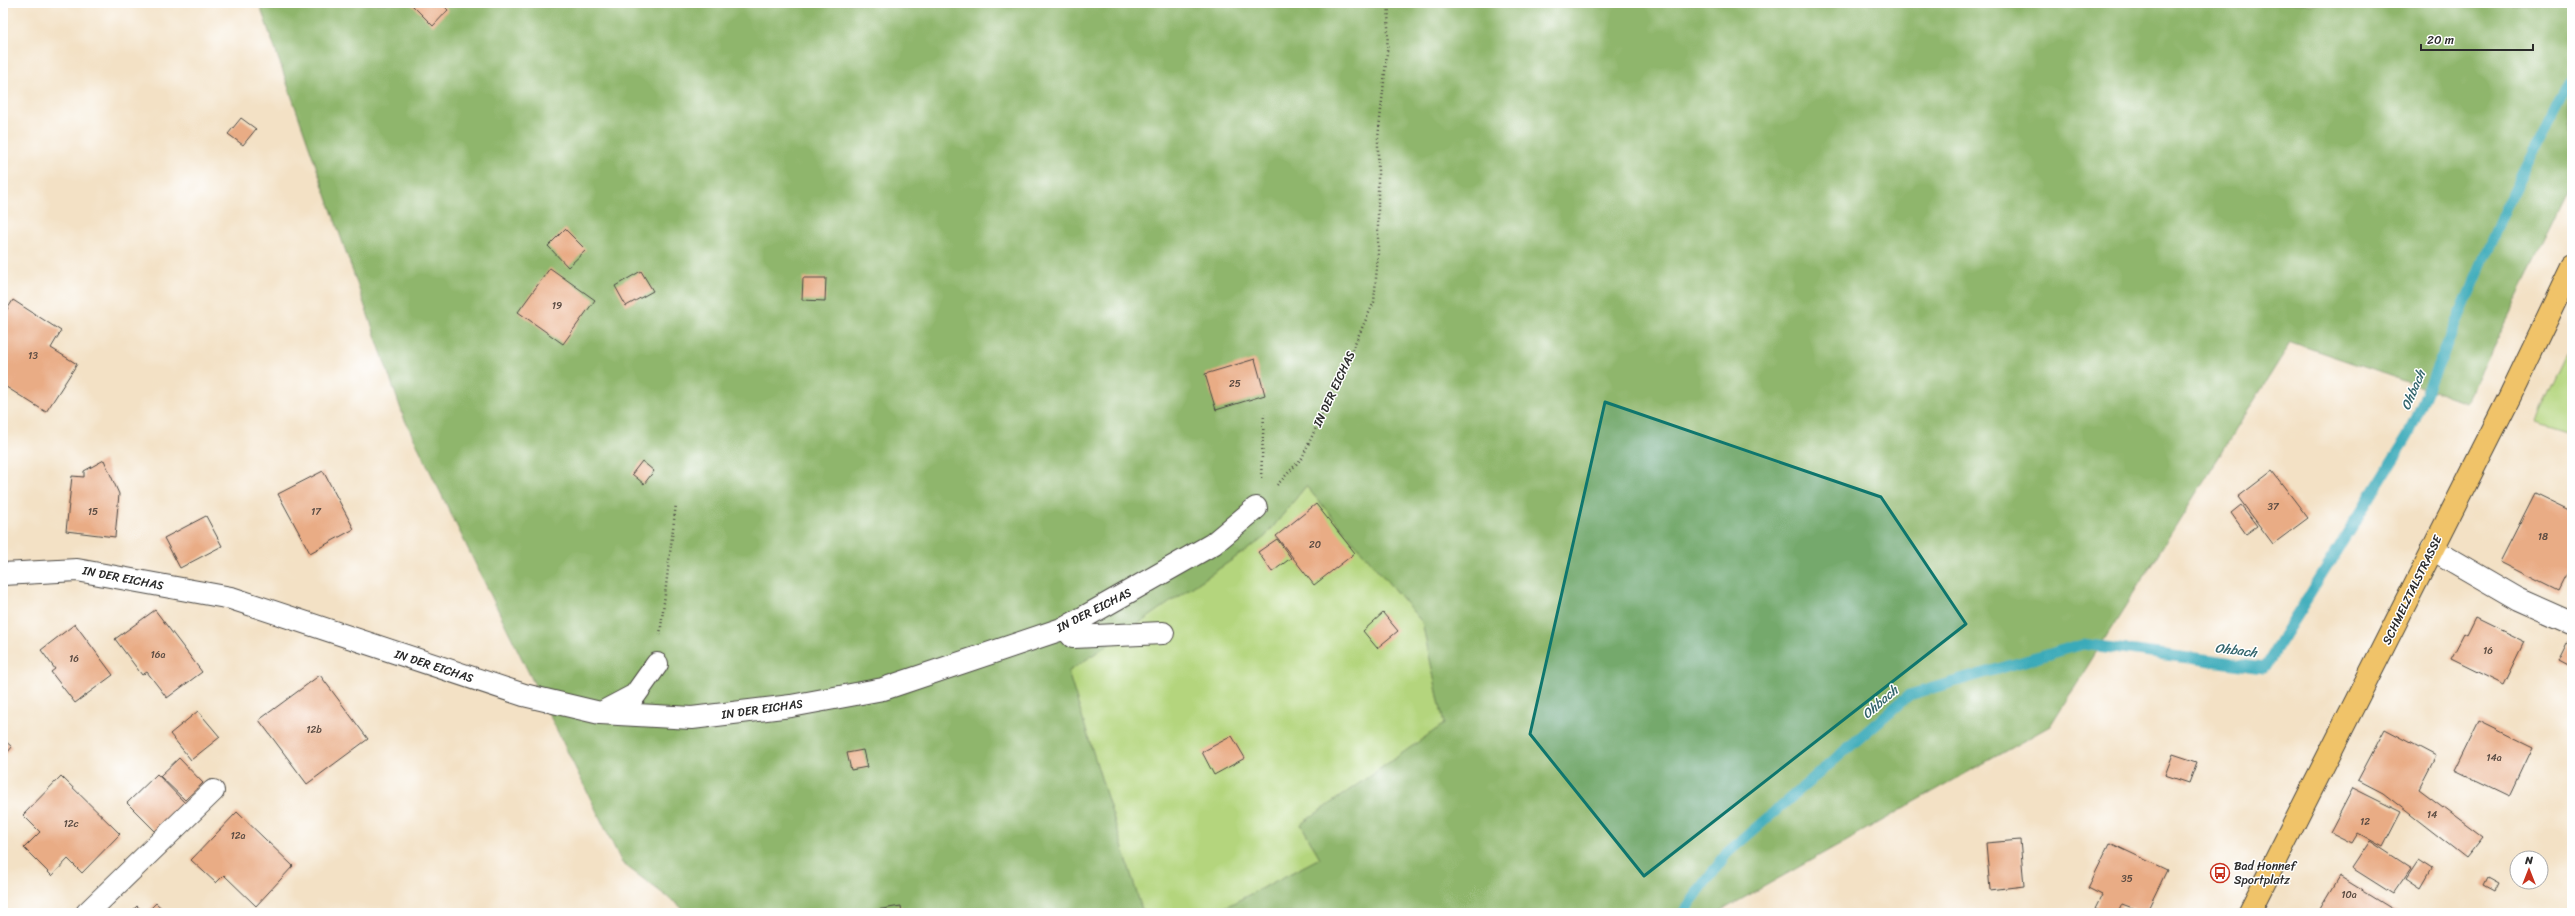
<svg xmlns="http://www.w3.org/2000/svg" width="2575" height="916" font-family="Sriracha,sans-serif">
  <rect width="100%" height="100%" fill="#fff"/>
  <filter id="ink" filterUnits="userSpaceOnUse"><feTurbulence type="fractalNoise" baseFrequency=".025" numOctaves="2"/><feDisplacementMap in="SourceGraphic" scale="8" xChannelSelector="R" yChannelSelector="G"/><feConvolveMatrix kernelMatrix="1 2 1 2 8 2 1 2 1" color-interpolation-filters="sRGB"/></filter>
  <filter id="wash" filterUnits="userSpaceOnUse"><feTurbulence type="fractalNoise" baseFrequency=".012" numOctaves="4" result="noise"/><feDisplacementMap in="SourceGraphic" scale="16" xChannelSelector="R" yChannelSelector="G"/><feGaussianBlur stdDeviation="0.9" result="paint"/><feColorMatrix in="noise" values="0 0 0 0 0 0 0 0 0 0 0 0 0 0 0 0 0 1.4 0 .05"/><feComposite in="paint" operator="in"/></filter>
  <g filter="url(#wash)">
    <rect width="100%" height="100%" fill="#f3e1c5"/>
    <path fill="#b4d57d" stroke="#708054" d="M2572,345V431L2537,420Z
      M1306,486L1422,622L1444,724L1301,824L1320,858L1214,913H1143L1068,672L1264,538Z"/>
    <path fill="#8fb66c" stroke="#5d704c" d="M259,3H2572V188L2466,402L2291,342L2050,726L1717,913H1214L1320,858L1301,824L1444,724L1422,622L1306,486L1264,538L1068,672L1143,913H689L622,863L404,418Z"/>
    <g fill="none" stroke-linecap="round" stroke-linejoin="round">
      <path stroke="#3baab9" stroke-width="11" d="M1683,913L1727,853L1909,695L2083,644L2264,668L2408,436L2505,209L2572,79"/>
    </g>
    <g id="blocks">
      <path fill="#e9ac85" d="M410,3H441L448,10L433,26Z
        M241,118L256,129L243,145L228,134Z
        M565,229L586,250L568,267L548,246Z
        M550,268L595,300L563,344L518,312Z
        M641,271L653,291L626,306L615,286Z
        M803,278H826L825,301L802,300Z
        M13,300L61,331L51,348L77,364L46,412L3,385V316Z
        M1255,359L1265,395L1216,410L1205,374Z
        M104,460L119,494L115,537L66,531L72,476L84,477V471Z
        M642,461L654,471L644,484L632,474Z
        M323,471L354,529L310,553L278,494Z
        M2272,471L2308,518L2273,544L2238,497Z
        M2535,493L2572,511V563L2558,591L2500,562Z
        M1316,504L1355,553L1314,585L1276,536Z
        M2241,505L2257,526L2246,534L2231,513Z
        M206,516L222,546L180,568L164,538Z
        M1277,539L1291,558L1272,572L1258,552Z
        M155,610L202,672L167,698L147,672L142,675L115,639Z
        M1383,613L1398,631L1377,648L1363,631Z
        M2476,618L2525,642L2504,685L2451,659L2464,634L2467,636Z
        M75,624L113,675L75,703L51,672L55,669L41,650Z
        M2566,642L2572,645V668L2557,660Z
        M320,675L368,739L307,784L259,720Z
        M198,711L220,737L191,760L170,734Z
        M2479,721L2532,747L2509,796L2455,770Z
        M2385,729L2436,756L2419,789L2483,837L2466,858L2383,793L2358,780Z
        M1232,736L1245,758L1214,775L1202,752Z
        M3,739L12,747L3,758Z
        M863,750L867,767L851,770L847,753Z
        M2173,754L2197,762L2189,783L2165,775Z
        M179,758L203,783L185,800L160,776Z
        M157,774L186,804L156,832L127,803Z
        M61,776L120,834L82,873L68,859L52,876L24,848L40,832L23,815Z
        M2353,788L2401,812L2383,847L2358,833L2352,843L2330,832Z
        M237,812L293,866L256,906L224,875L216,883L191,860Z
        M2020,840L2024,886L1990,890L1986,843Z
        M2370,841L2411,868L2393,894L2352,868Z
        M2110,843L2167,870L2146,913L2122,904L2118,913H2104L2095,909L2102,895L2088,888Z
        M2418,860L2432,869L2421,888L2406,878Z
        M2339,876L2399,913H2317Z
        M2487,877L2498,883L2494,891L2483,885Z
        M156,903L167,913H146Z
        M137,906L145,913H130Z
        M901,906L902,913H877L876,910Z"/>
    </g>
  </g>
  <g filter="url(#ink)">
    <use href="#blocks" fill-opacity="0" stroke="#494642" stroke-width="1"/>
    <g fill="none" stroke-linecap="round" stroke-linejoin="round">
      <g stroke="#494642" stroke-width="24">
        <path id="minor" d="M2432,549L2518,599L2572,623
          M3,574L77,570L231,598L524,695L600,713L692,718L791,706L883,689L1065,628L1213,544L1256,508
          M1065,628L1073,637L1163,633
          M601,713L635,695L657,664
          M87,913L213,791"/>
      </g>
      <g stroke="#494642" stroke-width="24">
        <path id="major" d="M2249,913L2510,396L2572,267"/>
      </g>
      <path stroke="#494642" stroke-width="2.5" stroke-dasharray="1 3" stroke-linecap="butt" d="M1261,478L1264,414
        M1277,485L1302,458L1374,302L1378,255V138L1387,53L1389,3
        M660,635L676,504"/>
      <use href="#minor" stroke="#fff" stroke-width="22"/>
      <use href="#major" stroke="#f0c369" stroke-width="22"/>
    </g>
  </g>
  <path fill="#0f766e" fill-opacity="0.2" stroke="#0f766e" stroke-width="3" stroke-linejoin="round" d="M1605,402L1881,497L1966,624L1644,876L1530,734Z"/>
  <defs>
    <g id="bus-ring" transform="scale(1)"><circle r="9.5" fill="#fff" stroke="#c8321e" stroke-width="1.5"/><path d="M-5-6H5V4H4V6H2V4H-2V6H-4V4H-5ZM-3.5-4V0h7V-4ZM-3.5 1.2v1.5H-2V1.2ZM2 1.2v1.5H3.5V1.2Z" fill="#c8321e"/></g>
  </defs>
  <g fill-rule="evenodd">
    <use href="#bus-ring" x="2220" y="873"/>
  </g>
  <g text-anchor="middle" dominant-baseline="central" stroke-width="3" stroke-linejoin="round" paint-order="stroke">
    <g font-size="10" fill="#5a4b42">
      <text x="557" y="306">19</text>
      <text x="33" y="356">13</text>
      <text x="1235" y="384">25</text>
      <text x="2273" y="507">37</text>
      <text x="93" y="512">15</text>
      <text x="316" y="512">17</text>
      <text x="2543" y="537">18</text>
      <text x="1315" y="545">20</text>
      <text x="2488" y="651">16</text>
      <text x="158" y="655">16a</text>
      <text x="74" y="659">16</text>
      <text x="314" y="730">12b</text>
      <text x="2494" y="758">14a</text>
      <text x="2432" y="815">14</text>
      <text x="2365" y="822">12</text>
      <text x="71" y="824">12c</text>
      <text x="238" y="836">12a</text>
      <text x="2127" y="879">35</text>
      <text x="2349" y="895">10a</text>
    </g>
    <g font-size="12" fill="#2b2b2b" stroke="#fff">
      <text transform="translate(1334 389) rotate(-65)">IN DER EICHAS</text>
      <text transform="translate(123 578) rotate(11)">IN DER EICHAS</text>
      <text transform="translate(2412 590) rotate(-64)">SCHMELZTALSTRASSE</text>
      <text transform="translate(1094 610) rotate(-27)">IN DER EICHAS</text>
      <text transform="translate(434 666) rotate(18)">IN DER EICHAS</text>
      <text transform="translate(762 709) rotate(-8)">IN DER EICHAS</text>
    </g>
    <g font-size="12" fill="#2b2b2b" stroke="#fff" text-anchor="start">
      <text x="2234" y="866">Bad Honnef<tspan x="2234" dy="14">Sportplatz</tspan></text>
    </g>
    <g font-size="13" font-style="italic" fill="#32646b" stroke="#fff">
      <text transform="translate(2413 390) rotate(-67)">Ohbach</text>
      <text transform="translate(2236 650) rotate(7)">Ohbach</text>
      <text transform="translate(1880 702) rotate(-41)">Ohbach</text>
    </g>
  </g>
  <rect width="2575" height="916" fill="none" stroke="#fff" stroke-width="16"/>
  <g transform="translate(2529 870)"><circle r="19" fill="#ffffff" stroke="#aaaaaa"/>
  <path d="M0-3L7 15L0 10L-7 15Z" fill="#c8321e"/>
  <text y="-6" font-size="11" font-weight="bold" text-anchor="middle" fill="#2b2b2b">N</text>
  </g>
  <path d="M2421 44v6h112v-6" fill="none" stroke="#2b2b2b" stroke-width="2"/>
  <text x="2427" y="44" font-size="12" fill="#2b2b2b" stroke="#ffffff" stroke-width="3" paint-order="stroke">20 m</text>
</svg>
